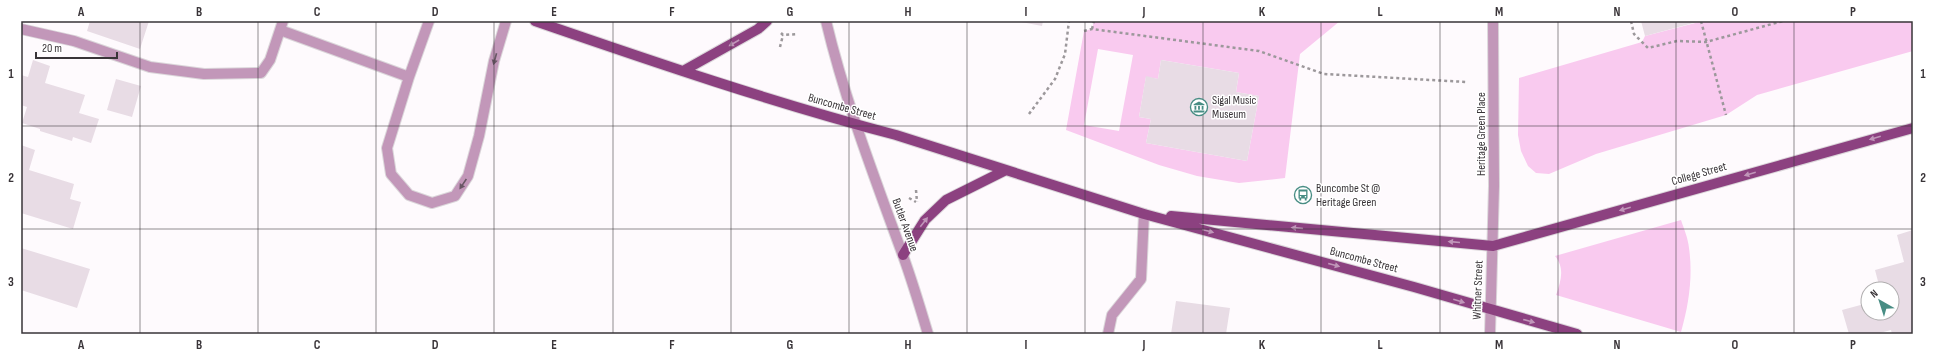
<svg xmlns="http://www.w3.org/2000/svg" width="1934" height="355" font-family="'Sofia Sans Condensed',sans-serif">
  <rect width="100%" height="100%" fill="#fefafd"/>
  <path fill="#f9caef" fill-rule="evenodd" d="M1094,21H1340L1300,54L1285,178L1239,183L1197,176L1159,165L1066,130L1084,31L1092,29ZM1098,49L1133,55L1119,131L1084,125ZM1161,60L1239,73L1236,92L1259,96L1247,161L1146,143L1151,119L1139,117L1146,77L1158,79Z
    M1703,21H1913V51L1757,95L1726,115L1596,154L1549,174L1536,173L1528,166L1521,151L1518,135L1519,78L1642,42L1645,36Z
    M1681,220C1684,229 1688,238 1689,248C1693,276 1689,304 1681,332L1556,295C1561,281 1565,268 1555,256Z"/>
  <path fill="#e8dce5" d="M90,21H149L140,49L87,31Z
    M1016,21H1043L1042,26Z
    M1641,21H1701L1645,36Z
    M33,60L50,66L45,83L85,95L79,113L99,119L91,143L73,137L72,141L40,131V129L22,123L27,107L21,105V75L28,77Z
    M1161,60L1239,73L1236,92L1259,96L1247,161L1146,143L1151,119L1139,117L1146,76L1158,79Z
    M116,79L141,86L132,117L107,110Z
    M21,145L35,150L29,170L74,184L70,199L81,202L73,229L21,213Z
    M1913,230V334H1892L1891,330L1876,334H1849L1842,310L1868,303V313H1892V289H1880L1875,270L1904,262L1897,235Z
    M21,248L90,269L77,308L21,290Z
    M1176,301L1230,308L1226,334H1171Z"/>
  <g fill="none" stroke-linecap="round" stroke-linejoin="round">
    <g stroke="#dbd6da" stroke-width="12">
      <path id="minor" d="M826,21C845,101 874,176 902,253C912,280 920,307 928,334
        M21,29L74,41L150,67L204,74L261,73L270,60L283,21
        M280,30L409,77L429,21
        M409,77L387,148L391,174L409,195L432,203L455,196L468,176L479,136L494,61L506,21
        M1108,334L1112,315L1141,279L1144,214
        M1490,334L1494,186L1493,21"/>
    </g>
    <g stroke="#dbd6da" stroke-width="12">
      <path id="major" d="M535,21C654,62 774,103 896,135L1144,214L1414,287L1577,334
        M683,71L758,29L767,21
        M1171,216L1493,246L1913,128
        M903,255L925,220L946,200L1004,171"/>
    </g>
    <path stroke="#9c989b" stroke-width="2.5" stroke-dasharray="3 3" stroke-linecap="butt" d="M1631,21L1634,34L1648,48L1677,41L1706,42L1783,21
      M1701,21L1726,115
      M1092,29L1094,21
      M1084,31L1092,29L1259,51L1324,74L1467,82
      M781,33L783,35L798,34
      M780,47L783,35
      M1029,114L1055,79L1065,54L1069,21
      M916,190L917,202
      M909,198L916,202"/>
    <use href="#minor" stroke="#c297b9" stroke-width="10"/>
    <use href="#major" stroke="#8c4180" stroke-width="10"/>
  </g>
  <defs><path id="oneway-solid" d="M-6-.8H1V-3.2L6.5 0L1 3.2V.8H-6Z"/></defs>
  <g fill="#c096b9">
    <use href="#oneway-solid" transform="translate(734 43) rotate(150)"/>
    <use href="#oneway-solid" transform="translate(1875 138) rotate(164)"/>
    <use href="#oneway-solid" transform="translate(1750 174) rotate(164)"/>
    <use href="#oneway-solid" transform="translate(1625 209) rotate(164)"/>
    <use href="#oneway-solid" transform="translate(924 222) rotate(-52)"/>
    <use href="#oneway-solid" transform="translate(1297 228) rotate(-175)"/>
    <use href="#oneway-solid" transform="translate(1208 231) rotate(15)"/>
    <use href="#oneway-solid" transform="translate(1454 242) rotate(-175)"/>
    <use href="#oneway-solid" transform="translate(1334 265) rotate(15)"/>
    <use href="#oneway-solid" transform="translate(1459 301) rotate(17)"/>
    <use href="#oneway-solid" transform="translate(1529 321) rotate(15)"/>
  </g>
  <g fill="#695765">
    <use href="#oneway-solid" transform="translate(495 59) rotate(105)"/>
    <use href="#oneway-solid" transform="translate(463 184) rotate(124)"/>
  </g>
  <path fill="none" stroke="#393438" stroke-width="1" stroke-opacity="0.55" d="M140,21V334M258,21V334M376,21V334M494,21V334M613,21V334M731,21V334M849,21V334M967,21V334M1085,21V334M1203,21V334M1321,21V334M1440,21V334M1558,21V334M1676,21V334M1794,21V334M21,126H1913M21,229H1913"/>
  <defs>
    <g id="museum-ring" transform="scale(0.9)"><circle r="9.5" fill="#fff" stroke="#488d84" stroke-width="1.5"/><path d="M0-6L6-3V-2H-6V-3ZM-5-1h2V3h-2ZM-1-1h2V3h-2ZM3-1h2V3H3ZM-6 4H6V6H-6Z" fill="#488d84"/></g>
    <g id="bus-ring" transform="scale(0.9)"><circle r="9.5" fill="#fff" stroke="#488d84" stroke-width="1.5"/><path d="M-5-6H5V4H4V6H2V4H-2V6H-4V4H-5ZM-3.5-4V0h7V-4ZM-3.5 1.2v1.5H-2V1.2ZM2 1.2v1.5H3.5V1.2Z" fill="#488d84"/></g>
  </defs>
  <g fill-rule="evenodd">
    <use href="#museum-ring" x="1199" y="107"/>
    <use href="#bus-ring" x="1303" y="195"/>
  </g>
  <g text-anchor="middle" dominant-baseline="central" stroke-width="3" stroke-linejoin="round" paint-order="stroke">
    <g font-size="12" fill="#393438" stroke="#fff" text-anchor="start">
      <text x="1212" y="100">Sigal Music<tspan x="1212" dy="14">Museum</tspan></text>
      <text x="1316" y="188">Buncombe St @<tspan x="1316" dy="14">Heritage Green</tspan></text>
    </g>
    <g font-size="12" fill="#393438" stroke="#fff">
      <text transform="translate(842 107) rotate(16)">Buncombe Street</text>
      <text transform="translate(1481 134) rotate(-90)">Heritage Green Place</text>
      <text transform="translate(1699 174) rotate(-16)">College Street</text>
      <text transform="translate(905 225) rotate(70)">Butler Avenue</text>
      <text transform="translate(1364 260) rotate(15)">Buncombe Street</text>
      <text transform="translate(1478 290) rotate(-88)">Whitner Street</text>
    </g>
  </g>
  <rect width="1934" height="355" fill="none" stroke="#ffffff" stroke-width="44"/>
  <g transform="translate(1880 301) rotate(321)"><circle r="19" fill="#ffffff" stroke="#b0aeaf"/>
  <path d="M0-3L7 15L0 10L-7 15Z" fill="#488d84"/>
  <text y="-6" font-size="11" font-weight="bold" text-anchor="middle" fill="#393438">N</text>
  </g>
  <path d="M36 52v6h81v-6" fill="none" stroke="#393438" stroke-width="2"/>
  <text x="42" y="52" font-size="12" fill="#393438" stroke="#ffffff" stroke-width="3" paint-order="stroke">20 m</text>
  <rect x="22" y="22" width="1890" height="311" fill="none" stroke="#393438" stroke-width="1.5"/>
  <g font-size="13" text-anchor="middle" font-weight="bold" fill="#393438">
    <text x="81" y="16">A</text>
    <text x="199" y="16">B</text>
    <text x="317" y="16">C</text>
    <text x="435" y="16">D</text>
    <text x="554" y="16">E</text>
    <text x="672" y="16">F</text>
    <text x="790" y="16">G</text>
    <text x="908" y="16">H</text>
    <text x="1026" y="16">I</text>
    <text x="1144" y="16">J</text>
    <text x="1262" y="16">K</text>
    <text x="1380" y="16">L</text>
    <text x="1499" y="16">M</text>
    <text x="1617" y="16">N</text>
    <text x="1735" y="16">O</text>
    <text x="1853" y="16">P</text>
    <text x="11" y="78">1</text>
    <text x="1923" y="78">1</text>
    <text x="11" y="182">2</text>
    <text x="1923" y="182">2</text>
    <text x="11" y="286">3</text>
    <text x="1923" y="286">3</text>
    <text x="81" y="349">A</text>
    <text x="199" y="349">B</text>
    <text x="317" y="349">C</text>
    <text x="435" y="349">D</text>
    <text x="554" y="349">E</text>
    <text x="672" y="349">F</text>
    <text x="790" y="349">G</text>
    <text x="908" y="349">H</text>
    <text x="1026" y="349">I</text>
    <text x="1144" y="349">J</text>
    <text x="1262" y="349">K</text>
    <text x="1380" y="349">L</text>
    <text x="1499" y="349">M</text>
    <text x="1617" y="349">N</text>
    <text x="1735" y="349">O</text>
    <text x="1853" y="349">P</text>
  </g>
</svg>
